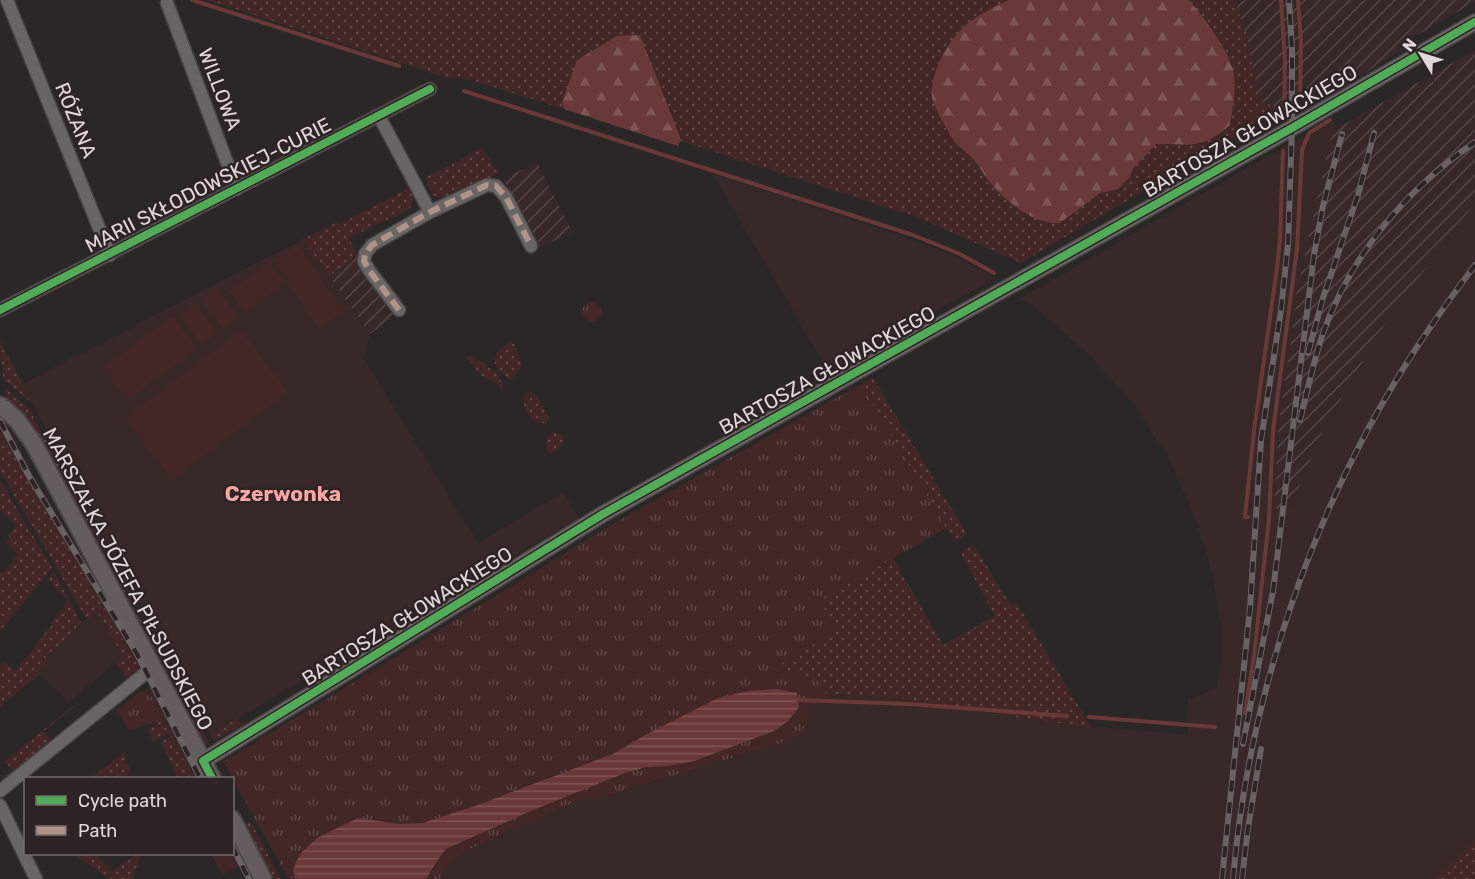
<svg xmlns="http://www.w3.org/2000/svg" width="1475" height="879" font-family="Rubik,sans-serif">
  <defs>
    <pattern id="industrial-furrows" width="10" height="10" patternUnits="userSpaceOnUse" patternTransform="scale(1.5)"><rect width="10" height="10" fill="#382828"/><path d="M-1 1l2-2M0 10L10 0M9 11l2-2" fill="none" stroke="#544646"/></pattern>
    <pattern id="grass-dots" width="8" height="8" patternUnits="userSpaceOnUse" patternTransform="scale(1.5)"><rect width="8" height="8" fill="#432727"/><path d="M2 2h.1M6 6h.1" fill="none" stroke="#5e4646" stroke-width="1.8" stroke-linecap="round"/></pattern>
    <pattern id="forest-firs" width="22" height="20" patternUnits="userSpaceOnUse" patternTransform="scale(1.5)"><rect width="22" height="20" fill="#693939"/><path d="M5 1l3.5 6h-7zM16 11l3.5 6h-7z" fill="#7e5555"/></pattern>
    <pattern id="park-tufts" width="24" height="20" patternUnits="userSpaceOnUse" patternTransform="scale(1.5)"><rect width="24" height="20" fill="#432727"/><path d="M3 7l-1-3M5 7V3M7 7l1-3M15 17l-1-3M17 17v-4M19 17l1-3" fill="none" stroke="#5e4646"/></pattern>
    <pattern id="water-rules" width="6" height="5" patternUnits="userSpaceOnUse" patternTransform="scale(1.5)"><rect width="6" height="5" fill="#6a3838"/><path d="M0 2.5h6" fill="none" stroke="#7f5454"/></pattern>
  </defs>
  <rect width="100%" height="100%" fill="#2c2727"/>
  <path fill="#382828" d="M1335,121L1296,295L1297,299L1279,421L1274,508L1288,511L1323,430L1389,317L1475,203V840L1435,879H439L445,871V867L465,851L584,798H601L777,744L805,725L808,705L836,694L909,699L1048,722L1187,735L1188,699L1217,688L1222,653V633L1212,571L1196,520L1168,457L1136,408L1090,355L1027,301L1019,299L1286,146Z
    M713,174L845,217L953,255L995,278L828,371Z
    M303,239L370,334L364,359L478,543L563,492L579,518L473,579L405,622L403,620L211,735L121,569L125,567L122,560L117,562L22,384Z
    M0,410L33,474L145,663L139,666L6,443L0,430Z
    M97,611L124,656L69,702L38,673L48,663L44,657Z
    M156,685L203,778H192L148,690Z
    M233,839L252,879H247L240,866L236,868L229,854H232Z"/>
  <path fill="url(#industrial-furrows)" d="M1234,0H1475V2L1409,40L1411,44L1338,90L1340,79L1281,110L1259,101L1246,33Z
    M1475,50V203L1389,317L1323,430L1289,511L1274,508L1279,421L1297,299L1296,295L1332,131Z
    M537,162L572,232L539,248L503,179Z
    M357,256L397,314L370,334L329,276Z"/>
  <path fill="url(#grass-dots)" d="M208,0H1234L1246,33L1259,100L1281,110L1021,263L919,218L563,103L564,109L468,79L448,78Z
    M482,148L499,173L445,199L433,196L425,178Z
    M409,188L413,199L410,209L349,238L357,256L329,276L303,239L338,222L340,224Z
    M0,341L3,347L32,403L4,380L0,357Z
    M510,342L515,345L522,366L510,381C506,376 499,371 496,366C491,356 502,346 510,342Z
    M471,355L497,373L503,385V392C496,377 488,382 479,373C473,367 473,362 465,358Z
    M873,378L967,534L954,541L861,384Z
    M5,388L29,409L103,546L99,548L39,435L30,422L6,398Z
    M528,392H531L538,397L549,418L546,424L533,421L525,409L523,397Z
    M0,430L6,443L139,666L135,673L127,679L116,663L123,656L97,612L87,620L0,471Z
    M554,432L564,436L562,445L554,453H550L546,448L547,437Z
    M0,480L52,568L0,631V573H3L18,555L6,543L10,538L8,535L16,525L0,511Z
    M974,545L1011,606L1017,603L1091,727L1048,722L909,699L836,694L828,698L819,682L776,667L836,630L819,600L893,558L943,645L995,616L960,552Z
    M110,561L169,671L166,673L107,563Z
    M54,572L82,624L45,657L49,663L38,672L39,674L0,707V662L3,665L5,662L16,670L36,646L35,645L52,625L50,624L65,606L64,605L68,600L47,580Z
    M480,575L481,581L392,639L385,638L380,633L403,620L406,622Z
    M178,689L209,744L211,745L201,741L174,691Z
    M73,706L74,707L44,731L52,742L15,771L4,762Z
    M238,718L242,725L214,741L211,735Z
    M163,720L170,733L153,741L147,730Z
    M171,736H172L192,778H176L173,771L174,770L161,741Z
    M124,753L130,771L126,778H91Z
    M251,822L281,879H272L244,825Z
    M1475,840V879H1435Z
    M74,854H95L111,872L137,854H141L133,879H110Z"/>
  <path fill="url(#forest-firs)" d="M1009,0H1188C1202,14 1224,45 1231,64C1238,82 1233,106 1230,125C1199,151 1193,143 1156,144L1139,162L1132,170L1130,177L1118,189L1100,193L1060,223C1031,224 1005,200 988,180C983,174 980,167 975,161C969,154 961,149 955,142C951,137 935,108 933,102C927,81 944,48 959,32C970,19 993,7 1009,0Z
    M640,35L681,140L678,146L564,109L562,102L577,60L617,36Z"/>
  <path fill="url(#park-tufts)" d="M582 312a10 10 0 1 1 20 0a10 10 0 1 1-20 0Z
    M861,384L946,528L819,600L837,630L777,667L819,682L828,698L808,706L805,725L800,735L777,744L600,798H584L465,851L445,867V871L439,879H289L223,762L620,520Z
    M145,691L151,696L163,720C157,723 155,723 149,724C141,725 137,730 129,730L117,710L136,694Z"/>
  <path fill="#432727" d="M298,246L344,312L319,329L274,260Z
    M270,261L286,283L244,313L229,291Z
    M217,288L239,317L223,329L201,300Z
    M195,303L217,333L201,344L179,315Z
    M173,316L197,349L127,400L103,367Z
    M241,330L288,392L172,480L125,418Z
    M211,854H229L236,868L222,874Z"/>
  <path fill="url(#water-rules)" d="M777,689L797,693L799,707L788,721L774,731L694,761L669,766L646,767L625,773L533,810L446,849L439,858L426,879H297L293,871L296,862L301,853L317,838L358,818L399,824L423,823L475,806L613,754L645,735L718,698L748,691Z"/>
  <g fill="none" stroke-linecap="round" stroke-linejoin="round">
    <path stroke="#6a3838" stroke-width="4" d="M192,0L399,66
      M1281,0L1285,62L1284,118
      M1298,0L1301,42L1300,95
      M464,91L913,235L960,254L994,273
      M1248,517H1245L1254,431L1277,268L1280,239L1283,151
      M798,700L909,704L1067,716
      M1245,713L1254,656L1269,519L1273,431L1297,249L1302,150L1309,133L1330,120
      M1089,717L1215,727"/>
    <g stroke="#494444" stroke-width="15">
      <path id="minor" d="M7,0L110,255
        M167,3L237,189
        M379,116L430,212
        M0,310L430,89
        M399,310L369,270L364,261L365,254L372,245L430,212L487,185L496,186L506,197L531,246
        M0,791L153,667
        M0,805L36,879"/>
    </g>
    <g stroke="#494444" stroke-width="18">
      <path id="tertiary" d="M203,761L603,514L1292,128L1475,22"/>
    </g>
    <g stroke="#494444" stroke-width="20">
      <path id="secondary" d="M0,405L17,420L34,444L212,778
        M232,819L263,879"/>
    </g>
    <use href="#minor" stroke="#696565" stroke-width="12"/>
    <use href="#tertiary" stroke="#696565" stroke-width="15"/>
    <use href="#secondary" stroke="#655d5d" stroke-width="16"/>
    <g stroke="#686262" stroke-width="6">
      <path id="rail" d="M1308,353L1323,298L1358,195L1374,133
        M1300,420C1307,392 1313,364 1322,336C1350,256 1405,190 1475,142
        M0,421L29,476L137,654L200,778
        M1243,744L1273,591L1314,255L1323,206L1342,134
        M232,846L249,879
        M1222,879L1250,608L1261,440L1281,310L1288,244L1292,128V50L1289,0
        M1233,879C1249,693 1313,507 1415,350C1434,321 1454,293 1475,265
        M1242,879L1248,828L1261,749"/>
    </g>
    <use href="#rail" stroke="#2f2424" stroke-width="4" stroke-dasharray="11" stroke-linecap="butt"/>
    <path stroke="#af9288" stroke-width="6" stroke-dasharray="12 6" stroke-linecap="butt" d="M399,310L369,270L364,261L365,254L372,245L430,212L487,185L496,186L506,197L531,246"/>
    <g stroke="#2f2424" stroke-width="11">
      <path id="cycleway" d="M0,310L430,89
        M212,778L203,761L603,514L1292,128L1475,22"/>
    </g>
    <use href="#cycleway" stroke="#51ab58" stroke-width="8"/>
  </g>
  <g text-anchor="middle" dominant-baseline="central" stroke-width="5" stroke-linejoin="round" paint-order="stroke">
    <g font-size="20" fill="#e0d8d8" stroke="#2f2424">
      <text transform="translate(220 89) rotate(69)">WILLOWA</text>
      <text transform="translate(76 120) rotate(68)">RÓŻANA</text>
      <text transform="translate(1250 131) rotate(-30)">BARTOSZA GŁOWACKIEGO</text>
      <text transform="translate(208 185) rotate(-27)">MARII SKŁODOWSKIEJ-CURIE</text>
      <text transform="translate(827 370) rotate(-29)">BARTOSZA GŁOWACKIEGO</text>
      <text transform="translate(128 579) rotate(62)">MARSZAŁKA JÓZEFA PIŁSUDSKIEGO</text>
      <text transform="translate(407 616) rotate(-32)">BARTOSZA GŁOWACKIEGO</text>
    </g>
    <g font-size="21" font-weight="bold" fill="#fba7a5" stroke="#2f2424">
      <text x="283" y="493">Czerwonka</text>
    </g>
  </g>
  <rect x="24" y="777" width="210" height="78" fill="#2f2424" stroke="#766c6c" stroke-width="1.5"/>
  <rect x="36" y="796" width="30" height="9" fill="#51ab58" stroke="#766c6c" stroke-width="1.5"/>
  <text x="78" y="807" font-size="18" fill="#e0d8d8">Cycle path</text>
  <rect x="36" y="826" width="30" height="9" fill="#af9288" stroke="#766c6c" stroke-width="1.5"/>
  <text x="78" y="837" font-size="18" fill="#e0d8d8">Path</text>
  <g transform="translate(1421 54) rotate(308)" stroke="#2f2424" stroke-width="4.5" paint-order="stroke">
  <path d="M0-4.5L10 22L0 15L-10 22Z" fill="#e0d8d8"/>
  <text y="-9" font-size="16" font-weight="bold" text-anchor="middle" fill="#e0d8d8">N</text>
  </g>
</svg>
